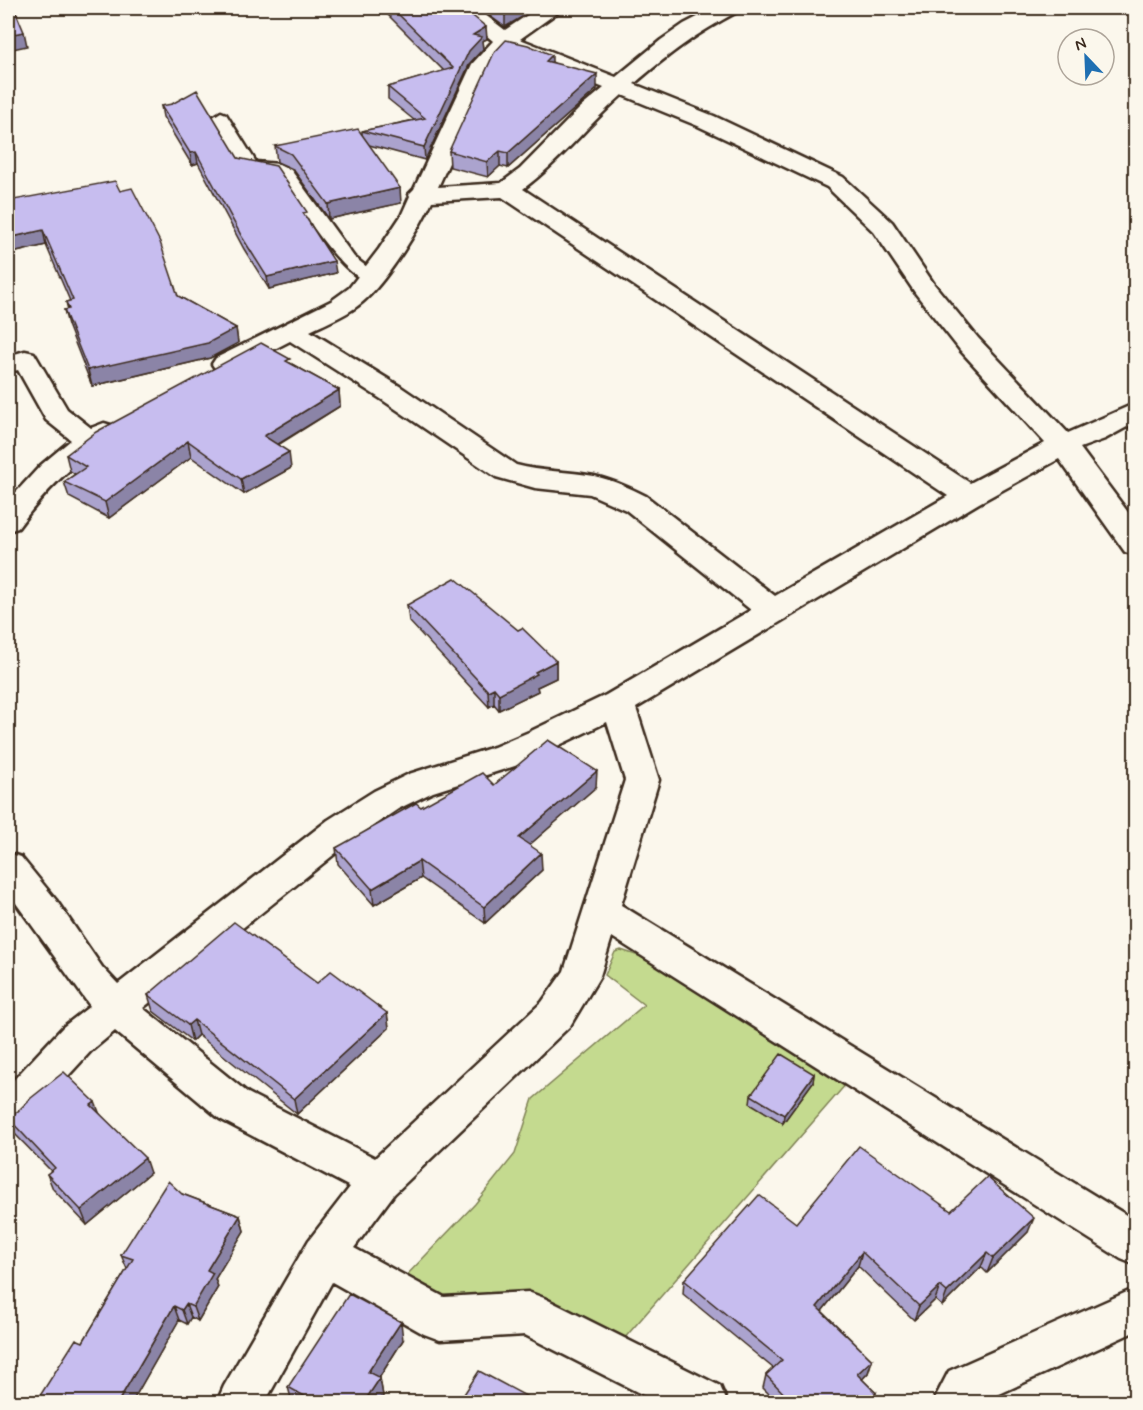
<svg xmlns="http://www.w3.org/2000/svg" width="1143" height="1410" font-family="Mynerve,sans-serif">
  <rect width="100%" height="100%" fill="#fbf7ec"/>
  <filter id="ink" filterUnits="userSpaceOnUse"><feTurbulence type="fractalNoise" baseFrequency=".0167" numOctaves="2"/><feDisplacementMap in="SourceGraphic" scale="12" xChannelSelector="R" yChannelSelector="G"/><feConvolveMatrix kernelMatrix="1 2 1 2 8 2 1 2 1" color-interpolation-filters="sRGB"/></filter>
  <g filter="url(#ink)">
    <path fill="#c4da8f" stroke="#808256" stroke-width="1.5" d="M621,950L642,957L847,1083L622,1341L539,1296L517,1293L446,1298L404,1278L475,1204L515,1154L533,1099L644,1005L605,975L615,952Z"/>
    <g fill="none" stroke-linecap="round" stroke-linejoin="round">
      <g stroke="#3b2a1e" stroke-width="5">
        <path id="service" d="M221,112L226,114L256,162L279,164L291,170L354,257L376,274L379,278L376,282C348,289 295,199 279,176L275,173L245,169L213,117Z"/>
      </g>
      <g stroke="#3b2a1e" stroke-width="5">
        <path id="minor" d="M454,8H476L505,30L538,8H561L558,12L520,39L616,77L661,40L684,24L715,8H740L737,12C695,34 670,53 634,84L714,116L843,177L892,222L934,284L978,338L1068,433L1136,403V422L1105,439L1080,448L1136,523V555L1125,552L1059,459L979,503L636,708L659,780L621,905L1136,1221V1265L1121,1259L612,937L600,976L570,1026L394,1194L354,1248L444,1297L528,1292L544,1298L720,1386L727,1402H657L525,1335L440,1340L424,1334L332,1282L265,1402H217L224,1386L309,1240L350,1187L220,1119L115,1031L91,1051L22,1126L8,1131V1086L63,1027L90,1006L8,892V853L21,857L56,900L102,967L118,984L328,820L374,791L409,774L494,747L529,732L606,695L751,610L626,510L590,494L535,488L496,477L381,399L290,341L234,370L225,372L216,370L212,364L216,358L331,301L349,288L379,249L401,216L410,196L409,194L414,189L472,64L493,41ZM508,49L604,88L580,108L520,169L501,183L438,187L493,66ZM622,95L698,126L827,187L874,232L916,294L960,350L1045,443L970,483L523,189C559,162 588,125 622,95ZM502,197L948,496L775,596L646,496C630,488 613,480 594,476C568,471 542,472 516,465L401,387L310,331C329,322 352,313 367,298C389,277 419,229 432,201ZM607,722L625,780L564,971L542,1002L375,1158L248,1093L143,1008L352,840L398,809L433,792L518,765Z
          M25,351L34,353L67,409L91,428L104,423L114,426L118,432C108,446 86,455 73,467C52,485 34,506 18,528L8,531V501L41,465L71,440L46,420L18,370L8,372V356Z
          M1136,1288V1331L982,1402H933L949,1371Z"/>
      </g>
      <use href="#service" fill="#fbf7ec" fill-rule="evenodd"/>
      <use href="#minor" fill="#fbf7ec" fill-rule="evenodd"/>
    </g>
    <path fill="#aba3ce" stroke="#3b2a1e" stroke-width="1.5" d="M383,8H463L487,39L482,41L483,49L470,63L425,160L369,145L401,203L329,219L293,169L277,162L275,146L362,136V131L414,120L388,99V87L444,71L383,10Z
      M479,8H537L505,27Z
      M552,62L597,89L508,168L500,166L488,177L450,167L449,151Z
      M161,106L238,158L308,219L336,273L269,289L244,249L198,163L192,165L163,117Z
      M120,191L178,296L236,328L238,343L210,358L92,386L68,325L64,310H68L66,302L70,301L46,245L8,254V201Z
      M290,363L339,390L340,406L278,445L291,468L244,494L191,457L109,518L69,497L64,482L75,474L70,471L66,455Z
      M407,605L556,661V678L537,687L538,691L499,710L494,704L489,707L409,621Z
      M494,785L596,787L529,845L542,870L485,923L421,878L374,905L338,864L336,848L421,807Z
      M317,983L387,1013L389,1028L297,1114L198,1035L192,1041L153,1011L148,995Z
      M814,1074L813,1082L783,1123L750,1103L751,1095Z
      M99,1113L150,1173L87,1225L53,1189L47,1174L51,1171L13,1132L8,1121V1116Z
      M182,1194L240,1216L244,1231L215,1279L218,1287L198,1321L191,1317L187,1324L179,1320L132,1402H36L83,1342L127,1269L121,1255Z
      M951,1211L1028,1232L987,1273L981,1267L942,1306L935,1300L914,1320L858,1266L822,1311L872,1360L868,1373L862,1379L876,1393L873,1402H777L763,1388L766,1375L773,1368L683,1294L684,1280L796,1223Z
      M403,1340L379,1378H380L383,1396L379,1402H292L288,1387Z"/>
    <path fill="#8b84a7" stroke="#3b2a1e" stroke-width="1.5" d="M518,8H537L505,27V15Z
      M486,27L487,39L482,41L483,49L470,63L425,160L424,147L473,35Z
      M24,32L27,46L8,50V35Z
      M552,55V69L546,61Z
      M597,74V89L508,168V153Z
      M500,151V166L488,177L487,162Z
      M196,152L198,163L192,165L190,153Z
      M400,188L401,203L329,219L328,204Z
      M43,230L46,245L8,254V238Z
      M334,261L336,273L269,289L267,277Z
      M236,328L238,343L210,358L92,386L88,370Z
      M339,390L340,406L267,451L264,436Z
      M188,441L191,457L109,518L105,502Z
      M289,452L291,468L244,494L241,479Z
      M556,661V678L537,687L538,691L499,710V694L535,672Z
      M494,688V704L489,707L488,691Z
      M597,771L596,787L519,854V838Z
      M541,853L542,870L485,923L484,907Z
      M419,861L421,878L374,905L372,889Z
      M387,1013L389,1028L297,1114L294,1099Z
      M194,1020L198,1035L192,1041L188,1025Z
      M814,1074L813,1082L783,1123L784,1115Z
      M95,1102L101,1117L91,1105Z
      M145,1158L150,1173L87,1225L81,1210Z
      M240,1216L244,1231L215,1279L218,1287L198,1321L193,1307L207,1270Z
      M1034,1218L1028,1232L987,1273L993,1258Z
      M862,1252L858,1266L814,1321L817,1307Z
      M987,1253L981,1267L942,1306L947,1292Z
      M940,1286L935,1300L914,1320L919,1306Z
      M186,1304L191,1317L187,1324L182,1310Z
      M174,1306L179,1320L132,1402H118Z
      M401,1322L403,1340L372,1389L368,1372Z
      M872,1360L868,1373L854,1388L857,1374Z
      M380,1378L383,1396L379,1402H364Z
      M876,1393L873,1402H866Z"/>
    <path fill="#c7bdef" stroke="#3b2a1e" stroke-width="1.5" d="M8,8H14L24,32L8,35Z
      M392,8H463L486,27L473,35L482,37L469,51L424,147L362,131L425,118L388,87L453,68Z
      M494,8H518L505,15Z
      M506,40L528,45L552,55L546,61L597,74L508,153L500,151L487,162L449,151L494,53Z
      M197,90L238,158L276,166L307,212L303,213L334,261L267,277L242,237L196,152L190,153L161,106L172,104Z
      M358,129L400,188L328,204L291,154L275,146Z
      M115,181L120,191L132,188L160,242L178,296L236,328L208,343L88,370L64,310L69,309L66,302L73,300L43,230L8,238V201Z
      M261,343L290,359L286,361L339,390L264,436L289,452L241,479L188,441L105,502L64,482L86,467L66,455L96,432Z
      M455,578L518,630L522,628L556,661L535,672L537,674L499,694L494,688L488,691L407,605Z
      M548,740L597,771L519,838L541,853L484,907L419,861L372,889L336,848L416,803L421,807L482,773L494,785Z
      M234,922L317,983L331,971L387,1013L294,1099L194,1020L188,1025L148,995Z
      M781,1054L814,1074L784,1115L751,1095Z
      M64,1072L95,1102L91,1105L145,1158L81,1210L47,1174L55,1168L8,1118V1116L17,1112L31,1098Z
      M859,1146L951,1211L987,1177L1034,1218L993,1258L987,1253L947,1292L940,1286L919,1306L862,1252L817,1307L872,1360L857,1374L876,1393L866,1402H792L766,1375L782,1360L684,1280L759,1195L796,1223Z
      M168,1181L182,1194L240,1216L207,1270L213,1273L193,1307L186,1304L182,1310L174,1306L118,1402H36L76,1339L83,1342L133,1259L121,1255Z
      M349,1294L401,1322L368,1372L380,1378L364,1402H315L288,1387Z
      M479,1371L537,1402H459Z"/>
  </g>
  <rect width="1143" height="1410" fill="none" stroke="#fbf7ec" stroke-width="30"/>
  <rect x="15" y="15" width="1113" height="1380" fill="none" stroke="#3b2a1e" stroke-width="2" filter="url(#ink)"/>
  <g transform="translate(1086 57) rotate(337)"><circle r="28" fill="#fbf7ec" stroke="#aea59a" stroke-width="1.5"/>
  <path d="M0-4.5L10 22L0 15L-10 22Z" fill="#1f6fb2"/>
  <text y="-9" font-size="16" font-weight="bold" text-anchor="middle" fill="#3b2a1e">N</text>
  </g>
</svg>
